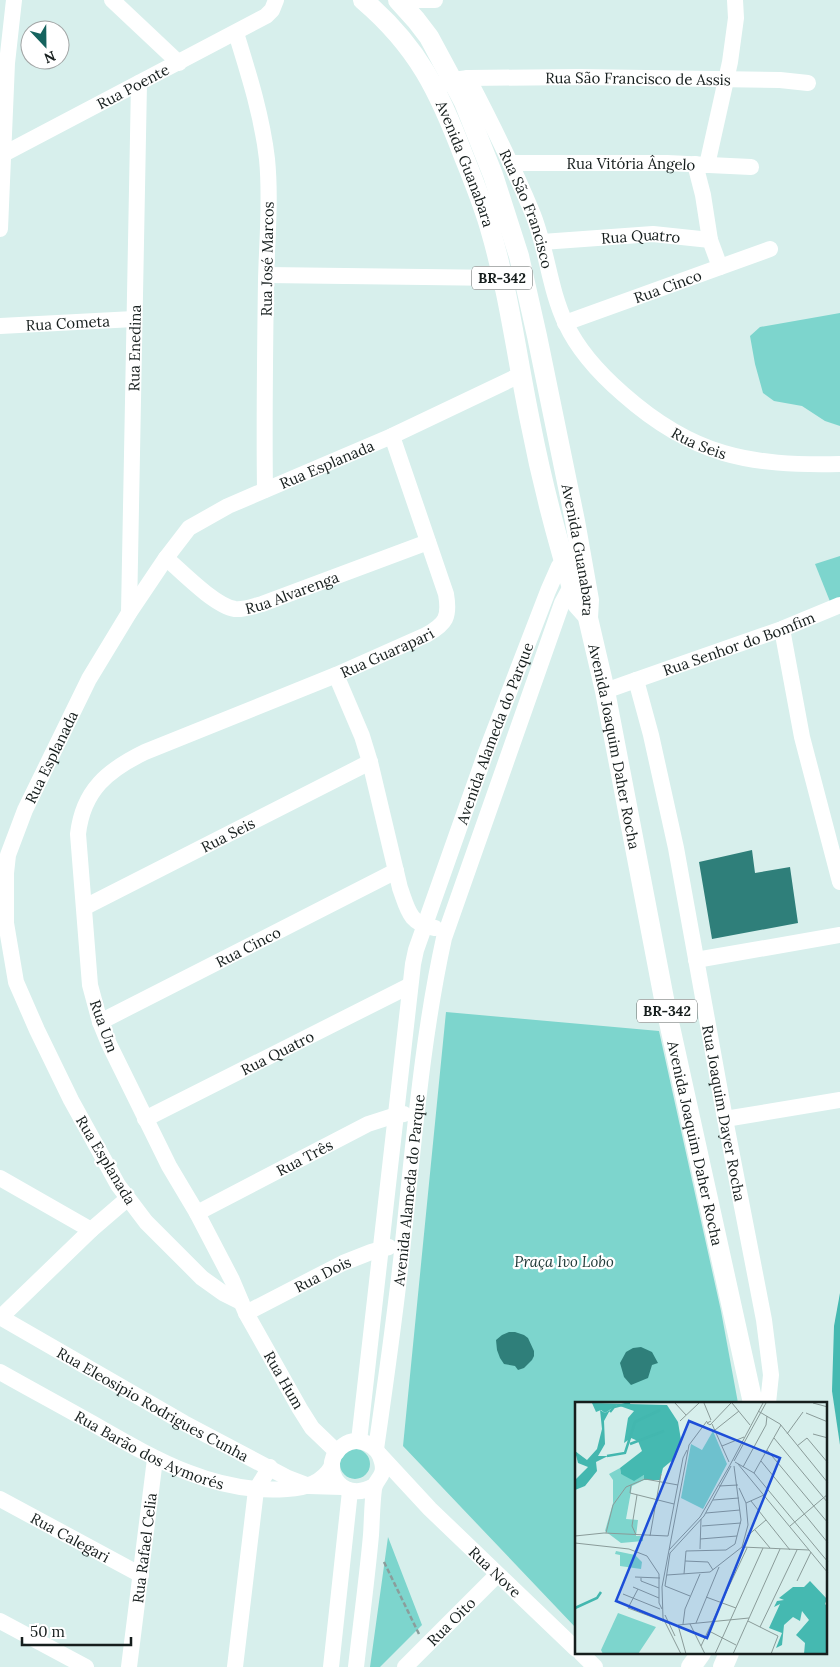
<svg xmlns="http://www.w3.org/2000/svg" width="840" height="1667" font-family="Lora,serif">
  <rect width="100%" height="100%" fill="#d7efec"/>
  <path fill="#7dd5cd" d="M840,313V426L825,421L802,406L774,401L763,393L755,364L750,336L760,327Z
    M840,556V600L831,604L815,564Z
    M446,1012L659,1031L721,1311L738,1403H576V1628L403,1446Z
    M340 1464a15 15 0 1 1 30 0a15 15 0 1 1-30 0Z
    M388,1537L422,1625L380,1667H370Z"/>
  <path fill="#45b9b1" d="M840,1293V1445L832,1391L834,1326Z"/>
  <path fill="#2f7f7a" d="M752,850L755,873L790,867L798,923L712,939L699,862Z
    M509,1332H515L524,1335L528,1338L534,1351V1356L532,1360L524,1368L518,1370L515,1366L504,1364L500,1358L497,1350L496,1340L502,1335Z
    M641,1347L652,1352L658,1363L652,1365L648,1378L631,1385L624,1377L620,1363L626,1352L633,1348Z"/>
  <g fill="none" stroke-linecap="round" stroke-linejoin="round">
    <path stroke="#8b9d9b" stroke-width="2.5" stroke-dasharray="5 2.5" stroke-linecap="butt" d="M384,1562L419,1634"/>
    <g stroke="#fff" stroke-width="16">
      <path d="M112,0L179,63"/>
      <path d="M414,0H435"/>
      <path d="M236,33C249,75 262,116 267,159C271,199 267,240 266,280C265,350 264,420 265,490"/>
      <path id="s1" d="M468,78L579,77L780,80L808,83"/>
      <path id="s2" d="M441,85L453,80L468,78C491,122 513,166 532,212C547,248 549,289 566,324C579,352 600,374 623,394C693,456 749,466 840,464"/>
      <path id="s3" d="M0,156L266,16L272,10L276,0"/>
      <path id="s4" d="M510,163H667L751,167"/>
      <path d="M695,164L703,195L710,240"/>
      <path d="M707,165L730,62L736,18L735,0"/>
      <path d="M0,229L7,63L14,0"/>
      <path id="s5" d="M542,242L653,234L710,240L720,267"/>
      <path d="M267,275L502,278"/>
      <path id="s6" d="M565,323L770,249"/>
      <path id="s7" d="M0,326L134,319"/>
      <path id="s8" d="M166,558C182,572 215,606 235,609C244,610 254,606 262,604L428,542"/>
      <path id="s9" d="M129,613L139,83"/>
      <path d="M782,629L802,737L840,882"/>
      <path d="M336,675L362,736L370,762L400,888C408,910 409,924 435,928"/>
      <path id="s10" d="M636,680L782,629L840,605"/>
      <path id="s11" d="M605,691L636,680L651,735L676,848L725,1119L764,1320L771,1375L768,1403"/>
      <path id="s12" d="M85,907L370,762"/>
      <path d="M696,960L840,935"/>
      <path id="s13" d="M100,1022L396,871"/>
      <path id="s14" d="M145,1119L409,986"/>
      <path d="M725,1119L840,1100"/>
      <path d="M0,1178L91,1230"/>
      <path id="s15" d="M197,1213L368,1124L396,1115L404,1114"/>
      <path id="s16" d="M241,1302L223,1293L202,1278L146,1222L118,1185L71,1100L37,1030L16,982L6,923V873L8,855L25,810L89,679L129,613L166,558L189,528L228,506L392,436L520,375"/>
      <path id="s17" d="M246,1313L343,1263L371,1252L389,1247"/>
      <path id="s18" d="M0,1317L184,1423L288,1478L309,1486L342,1487"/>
      <path d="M1,1317L91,1230L127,1199"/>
      <path id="s19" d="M0,1372C30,1389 60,1405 90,1422C151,1457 214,1495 287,1489C306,1488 322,1483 332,1466"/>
      <path id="s20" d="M359,1441L413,964L416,950L486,752L548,591L559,566L572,556"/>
      <path id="s21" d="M376,1449C386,1380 396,1311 403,1242C414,1141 422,1038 444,938L562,603L570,588L578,582"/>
      <path id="s22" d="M337,1452L312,1428L300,1409L246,1313L232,1280L197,1213L169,1166L109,1044L100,1022L90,985L78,834C83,790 108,770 145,752L336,675L426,635C446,624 450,617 446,594L392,436"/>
      <path id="s23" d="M380,1455L430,1509L576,1649"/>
      <path id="s24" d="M0,1499L141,1575"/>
      <path d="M0,1621L86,1667"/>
      <path d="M581,1653L595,1667"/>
      <path id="s25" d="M129,1667L155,1459"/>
      <path d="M235,1667L256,1490L270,1467"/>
      <path d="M331,1667L350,1491"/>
      <path d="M356,1667C361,1623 367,1579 371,1535C372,1520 372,1504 374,1489C375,1479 386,1477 382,1462C379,1445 358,1435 344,1445C316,1463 340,1506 374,1486"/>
      <path id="s26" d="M405,1667L497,1575"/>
    </g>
    <g stroke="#fff" stroke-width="20">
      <path id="s27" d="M363,0C418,47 439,91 464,157C474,182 484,206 491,232C509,294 517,358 530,421C542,483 558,544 577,604L585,613"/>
      <path id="s28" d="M398,0L416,20L429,37L464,102L493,175L519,256L537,336L575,521L589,600L588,618L605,691L665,1004L753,1403"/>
      <path d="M691,1667L701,1653"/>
      <path d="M723,1667L729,1653"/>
    </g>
  </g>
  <g text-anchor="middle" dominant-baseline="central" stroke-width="4.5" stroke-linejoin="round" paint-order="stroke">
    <g fill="#fff" stroke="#5c6261" stroke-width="1">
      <rect x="472" y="266.5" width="60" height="23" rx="4"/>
      <rect x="637" y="999.5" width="60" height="23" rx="4"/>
    </g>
    <g font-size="14" font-weight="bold" fill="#161e1d">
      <text x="502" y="278">BR-342</text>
      <text x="667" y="1011">BR-342</text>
    </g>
    <g font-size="15" fill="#161e1d" stroke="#fff">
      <text stroke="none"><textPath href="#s1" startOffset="170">Rua São Francisco de Assis</textPath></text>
      <text stroke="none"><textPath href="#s3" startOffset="150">Rua Poente</textPath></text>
      <text stroke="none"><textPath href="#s4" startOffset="121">Rua Vitória Ângelo</textPath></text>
      <text stroke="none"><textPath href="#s27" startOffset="196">Avenida Guanabara</textPath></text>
      <text stroke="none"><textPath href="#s2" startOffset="172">Rua São Francisco</textPath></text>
      <text stroke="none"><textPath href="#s5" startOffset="99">Rua Quatro</textPath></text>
      <text transform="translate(267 259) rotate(-89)">Rua José Marcos</text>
      <text stroke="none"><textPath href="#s6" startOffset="109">Rua Cinco</textPath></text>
      <text stroke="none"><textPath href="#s7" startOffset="68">Rua Cometa</textPath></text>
      <text stroke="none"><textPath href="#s9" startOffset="265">Rua Enedina</textPath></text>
      <text stroke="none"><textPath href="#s2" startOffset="476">Rua Seis</textPath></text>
      <text stroke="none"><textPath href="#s16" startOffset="1054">Rua Esplanada</textPath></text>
      <text stroke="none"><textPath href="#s28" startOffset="586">Avenida Guanabara</textPath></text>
      <text stroke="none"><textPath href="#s8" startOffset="146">Rua Alvarenga</textPath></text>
      <text stroke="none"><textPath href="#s10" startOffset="109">Rua Senhor do Bomfim</textPath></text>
      <text stroke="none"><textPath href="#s22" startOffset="1056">Rua Guarapari</textPath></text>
      <text stroke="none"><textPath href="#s20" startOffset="725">Avenida Alameda do Parque</textPath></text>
      <text stroke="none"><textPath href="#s28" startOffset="786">Avenida Joaquim Daher Rocha</textPath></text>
      <text stroke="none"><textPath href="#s16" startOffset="634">Rua Esplanada</textPath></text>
      <text stroke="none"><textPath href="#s12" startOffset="160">Rua Seis</textPath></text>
      <text stroke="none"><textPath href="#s13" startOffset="166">Rua Cinco</textPath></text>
      <text transform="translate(104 1026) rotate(70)">Rua Um</text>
      <text stroke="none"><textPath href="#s14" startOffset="148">Rua Quatro</textPath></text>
      <text stroke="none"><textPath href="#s11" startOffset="475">Rua Joaquim Dayer Rocha</textPath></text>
      <text stroke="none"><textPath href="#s28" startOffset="1191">Avenida Joaquim Daher Rocha</textPath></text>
      <text stroke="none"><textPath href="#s15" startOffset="121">Rua Três</textPath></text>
      <text transform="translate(106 1160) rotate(59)">Rua Esplanada</text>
      <text stroke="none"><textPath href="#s21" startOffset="261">Avenida Alameda do Parque</textPath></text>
      <text stroke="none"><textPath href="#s17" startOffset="86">Rua Dois</textPath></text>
      <text transform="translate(284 1380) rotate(60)">Rua Hum</text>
      <text stroke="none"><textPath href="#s18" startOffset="176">Rua Eleosipio Rodrigues Cunha</textPath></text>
      <text stroke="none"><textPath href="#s19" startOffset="169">Rua Barão dos Aymorés</textPath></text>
      <text stroke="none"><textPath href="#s24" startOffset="80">Rua Calegari</textPath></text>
      <text stroke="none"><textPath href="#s25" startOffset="120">Rua Rafael Celia</textPath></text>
      <text stroke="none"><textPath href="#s23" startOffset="164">Rua Nove</textPath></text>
      <text stroke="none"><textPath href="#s26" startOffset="65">Rua Oito</textPath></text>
    </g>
    <g font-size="15" font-style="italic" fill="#213b39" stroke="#fff">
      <text x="564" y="1261">Praça Ivo Lobo</text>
    </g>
  </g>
  <g transform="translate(575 1402)">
    <rect width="252" height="252" fill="#d7efec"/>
    <path d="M138,29L152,62L128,107L106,96L116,42L127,48ZM45,66L46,72L63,76L69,73V78L57,84L51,117L63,118L61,134H68V139L46,141L30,129L38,101V78L34,72ZM41,149L60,153L67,160L66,167L45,164V153L40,152ZM43,211L81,225L63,252H28L26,248Z" fill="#7dd5cd"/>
    <path d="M17,1L92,3L103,20L106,38L100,56L88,66L85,78H69V73L59,79L46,72L45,66L67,49L63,39L56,36L49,41L53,16L59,9L42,3L30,11L26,8L21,10ZM235,179L252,197L250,202L252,204V252H229L230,241L221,233L234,218L227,209L225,219L218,215L209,223L207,243L201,246L207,231L194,226L205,202L199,205L202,199L209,198L204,196L218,185H229Z" fill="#45b9b1"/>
    <path d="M25,8L30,11L35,8L29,19L30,42L23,54H33L21,60L22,69L10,84L0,88V78L13,65L3,61L0,49L12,58L22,47L27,27Z" fill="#43b7af"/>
    <path fill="none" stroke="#43b7af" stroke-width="2.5" d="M35,10L39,5L55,1M55,42L89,29M32,54L50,51L60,20L85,8M0,206L22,196L26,190"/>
    <path fill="none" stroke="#8a9b99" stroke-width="1" d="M100,1L111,13M129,1L136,18M157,1L175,23M238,1L253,5M183,9L205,22L253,81M231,11L253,20M105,19L124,1M136,19L132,21L135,23L156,1M137,22L154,60M140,28L164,9M212,32L228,10M238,32L253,36M199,36L253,101M147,44L169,35M222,44L232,36L253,61M192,48L253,121M159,59L191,1M186,59L253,141M160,60L179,71L253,160M163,62L253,171M155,63L188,1M168,65L191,23L192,14M179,71L206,23M56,83L55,91L99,102M144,84L163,83M138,98L164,96M176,99L215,148M171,101L189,93M131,111L165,108M127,124L166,121M215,124L253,92M180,128L195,146M31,131L38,103L51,85L70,77L103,83M61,133L57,124L62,93M0,134L29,131L93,134M75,134L86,72M93,134L108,56L112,48M172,134L191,118M125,137L162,134M0,141L54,147L72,154L84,172V201L87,207M167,145L234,148M125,147L126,117M94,148L125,115L155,63M95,151L129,114L156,64M110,159L133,160L138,168M109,172L111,149L151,148L160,142L166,118L159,64M92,173L135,170L167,145L173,123L171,101L164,86M60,175L85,176M66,176V179L84,186M222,179L236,150M90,184L115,194M90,184L95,151M58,185L84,196M63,187L53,206L88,219M48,192L85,207M131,195L161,206M90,213L100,234M173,219L203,234L196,252M121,221L144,165M108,222L110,207L125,172M115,222L130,252M185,225L222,148M134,229L161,243M126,244L172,146M106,252L88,216L87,185L114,43L132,19M111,252L103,223L174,216M140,252L188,146M158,252L205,147"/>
    <path fill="#1d4ed8" fill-opacity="0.15" stroke="#1d4ed8" stroke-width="2.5" d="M114,19L205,56L132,236L41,199Z"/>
    <rect width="252" height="252" fill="none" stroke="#161e1d" stroke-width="2.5"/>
  </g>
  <g transform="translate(45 45) rotate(158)"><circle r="24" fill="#ffffff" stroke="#a2a5a5"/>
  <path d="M0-4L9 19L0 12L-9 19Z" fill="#15635e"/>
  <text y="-8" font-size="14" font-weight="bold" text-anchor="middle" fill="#161e1d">N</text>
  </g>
  <path d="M22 1637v8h109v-8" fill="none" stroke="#161e1d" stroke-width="2.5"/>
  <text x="30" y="1637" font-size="15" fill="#161e1d" stroke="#ffffff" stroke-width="4" paint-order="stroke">50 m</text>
</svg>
